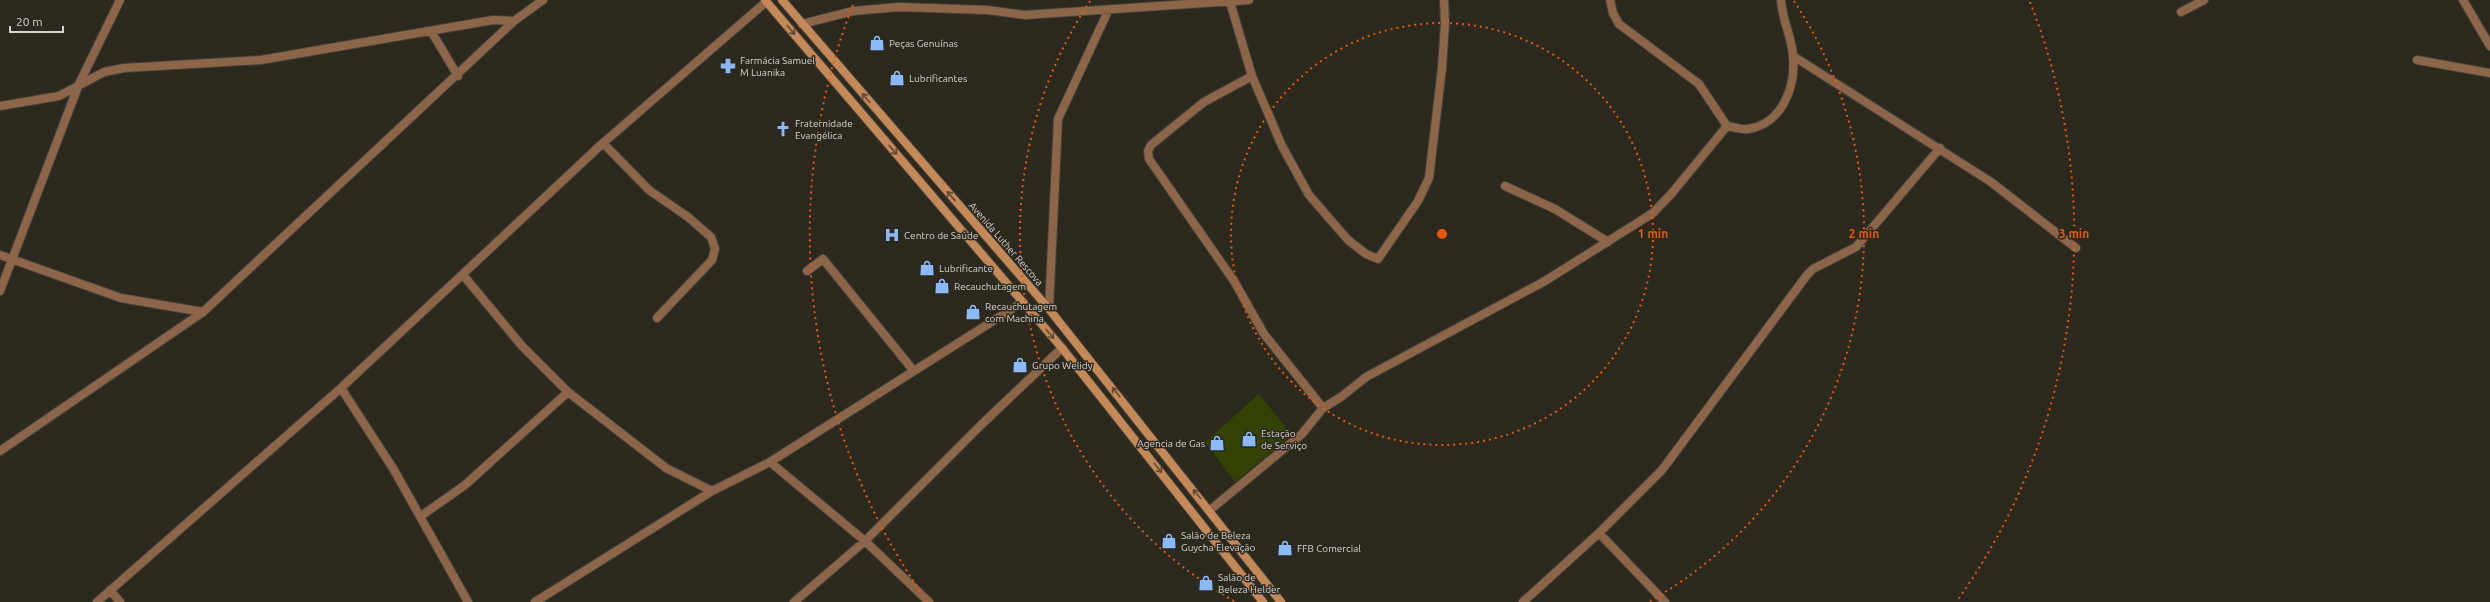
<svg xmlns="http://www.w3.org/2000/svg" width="2490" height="602" font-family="Ubuntu,sans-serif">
  <rect width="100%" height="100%" fill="#2c291f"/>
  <path fill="#324304" d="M1259,394L1292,435L1235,482L1205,442Z"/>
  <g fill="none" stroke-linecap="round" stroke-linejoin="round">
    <g stroke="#47443b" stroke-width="10">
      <path id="street" d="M1610,0L1613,13L1619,24L1699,84L1727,126
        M2463,0L2490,46
        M1230,2L1252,76L1282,146L1309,195L1348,240L1366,254L1378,259L1418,201L1429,178L1442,68L1445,23L1444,0
        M2181,12L2204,0
        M802,24L853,11L899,7L987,10L1025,15L1249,0
        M431,31L458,76
        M1793,56L1991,182L2076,248
        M2417,60L2490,73
        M1252,76L1204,102L1151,145L1148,151L1149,159L1234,281L1264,334L1323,408
        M0,106L59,96L104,72L124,68L261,60L493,20L514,21
        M603,143L649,190L688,217L711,237L715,249L712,260L657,318
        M1505,186L1555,209L1608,242
        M0,255L121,298L203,312
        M807,271L823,259L913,370
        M463,275L522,346L568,392L666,468L712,491
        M0,291L79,84L120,0
        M1049,309L1058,119L1108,11
        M341,388L394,470L468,602
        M0,451L203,312L514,21L543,0
        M770,462L865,541L929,602
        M1210,510L1302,434L1323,408L1341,397L1366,377L1545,281L1653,213L1672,193L1727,126C1733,127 1742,130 1748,129C1782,124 1796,87 1793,56C1792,37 1782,20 1781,0
        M421,516L465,485L568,392
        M1599,533L1665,602
        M110,590L120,602
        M97,602L341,388L603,143L766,2
        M535,602L712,491L770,462L1023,302
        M794,602L865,541L982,424L1062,348
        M1523,602L1599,533L1662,470L1807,275L1813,269L1856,247L1940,148"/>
    </g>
    <g stroke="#47443b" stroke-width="10">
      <path id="secondary" d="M765,0L1062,348L1263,602
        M782,0L1049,309L1281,602"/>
    </g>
    <use href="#street" stroke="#8d6649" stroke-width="8"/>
    <use href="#secondary" stroke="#c58857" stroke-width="8"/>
  </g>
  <defs><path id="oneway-shaft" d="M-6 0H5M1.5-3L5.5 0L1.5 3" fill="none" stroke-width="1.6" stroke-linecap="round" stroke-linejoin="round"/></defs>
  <g stroke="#624a33">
    <use href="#oneway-shaft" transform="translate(791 30) rotate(49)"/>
    <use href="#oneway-shaft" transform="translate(866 98) rotate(-131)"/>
    <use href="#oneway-shaft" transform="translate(893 150) rotate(49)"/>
    <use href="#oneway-shaft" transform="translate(951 196) rotate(-131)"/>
    <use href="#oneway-shaft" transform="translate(1050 334) rotate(50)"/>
    <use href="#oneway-shaft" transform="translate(1116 392) rotate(-129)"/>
    <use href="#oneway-shaft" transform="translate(1158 468) rotate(51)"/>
    <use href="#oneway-shaft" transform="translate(1197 494) rotate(-129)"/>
  </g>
  <g fill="none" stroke="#e8590c" stroke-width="2" stroke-dasharray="2 4">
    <circle cx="1442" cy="234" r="211"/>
    <path d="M1234 601A422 422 0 0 1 1090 1M1794 1A422 422 0 0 1 1650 601"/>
    <path d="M927 601A632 632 0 0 1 854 2M2030 2A632 632 0 0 1 1957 601"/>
  </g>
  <defs>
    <g id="shop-bare" transform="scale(1.2)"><path d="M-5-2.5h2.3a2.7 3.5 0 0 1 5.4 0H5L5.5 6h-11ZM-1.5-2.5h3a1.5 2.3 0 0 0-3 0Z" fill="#8bbafc" stroke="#2c291f" stroke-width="2.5" paint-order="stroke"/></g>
    <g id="pharmacy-bare" transform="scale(1.2)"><path d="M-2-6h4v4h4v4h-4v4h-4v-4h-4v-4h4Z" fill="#8bbafc" stroke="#2c291f" stroke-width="2.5" paint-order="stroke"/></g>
    <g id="church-bare" transform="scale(1.2)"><path d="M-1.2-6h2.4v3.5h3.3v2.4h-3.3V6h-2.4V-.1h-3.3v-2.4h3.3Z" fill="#8bbafc" stroke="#2c291f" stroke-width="2.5" paint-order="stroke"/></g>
    <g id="hospital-bare" transform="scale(1.2)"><path d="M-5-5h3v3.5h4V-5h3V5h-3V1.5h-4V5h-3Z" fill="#8bbafc" stroke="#2c291f" stroke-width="2.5" paint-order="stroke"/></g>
  </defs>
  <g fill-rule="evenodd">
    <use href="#shop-bare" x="877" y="43"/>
    <use href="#pharmacy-bare" x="728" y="66"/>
    <use href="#shop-bare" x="897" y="78"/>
    <use href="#church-bare" x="783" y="129"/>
    <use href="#hospital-bare" x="892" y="235"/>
    <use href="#shop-bare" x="927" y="268"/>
    <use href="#shop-bare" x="942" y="286"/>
    <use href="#shop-bare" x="973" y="312"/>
    <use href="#shop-bare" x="1020" y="365"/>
    <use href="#shop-bare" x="1249" y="439"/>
    <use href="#shop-bare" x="1217" y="443"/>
    <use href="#shop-bare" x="1169" y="541"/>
    <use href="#shop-bare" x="1285" y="548"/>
    <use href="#shop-bare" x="1206" y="583"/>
  </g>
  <g text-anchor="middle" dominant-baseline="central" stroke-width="3" stroke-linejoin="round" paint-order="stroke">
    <g font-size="10" fill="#d6d4ce" stroke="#2c291f" text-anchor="start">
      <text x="889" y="43">Peças Genuínas</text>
      <text x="740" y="60">Farmácia Samuel<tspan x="740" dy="12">M Luanika</tspan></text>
      <text x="909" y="78">Lubrificantes</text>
      <text x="795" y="123">Fraternidade<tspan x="795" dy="12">Evangélica</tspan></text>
      <text x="904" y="235">Centro de Saúde</text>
      <text x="939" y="268">Lubrificante</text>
      <text x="954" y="286">Recauchutagem</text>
      <text x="985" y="306">Recauchutagem<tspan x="985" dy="12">com Machina</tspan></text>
      <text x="1032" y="365">Grupo Welidy</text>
      <text x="1261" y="433">Estação<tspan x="1261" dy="12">de Serviço</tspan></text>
      <text x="1205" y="443" text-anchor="end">Agencia de Gas</text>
      <text x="1181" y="535">Salão de Beleza<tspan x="1181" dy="12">Guycha Elevação</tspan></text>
      <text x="1297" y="548">FFB Comercial</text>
      <text x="1218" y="577">Salão de<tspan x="1218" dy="12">Beleza Helder</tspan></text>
    </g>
    <g font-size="10" fill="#d6d4ce" stroke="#2c291f">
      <text transform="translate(1006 244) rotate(49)">Avenida Luther Rescova</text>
    </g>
  </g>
  <circle cx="1442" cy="234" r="6" fill="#e8590c" stroke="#2c291f" stroke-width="2"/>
  <g font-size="12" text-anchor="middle" font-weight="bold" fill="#e8590c" stroke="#2c291f" stroke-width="3" stroke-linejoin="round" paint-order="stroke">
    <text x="1653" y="238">1 min</text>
    <text x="1864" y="238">2 min</text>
    <text x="2074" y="238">3 min</text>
  </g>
  <path d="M10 26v6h53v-6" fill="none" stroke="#d6d4ce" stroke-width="2"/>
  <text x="16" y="26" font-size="12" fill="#d6d4ce" stroke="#2c291f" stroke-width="3" paint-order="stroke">20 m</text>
</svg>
